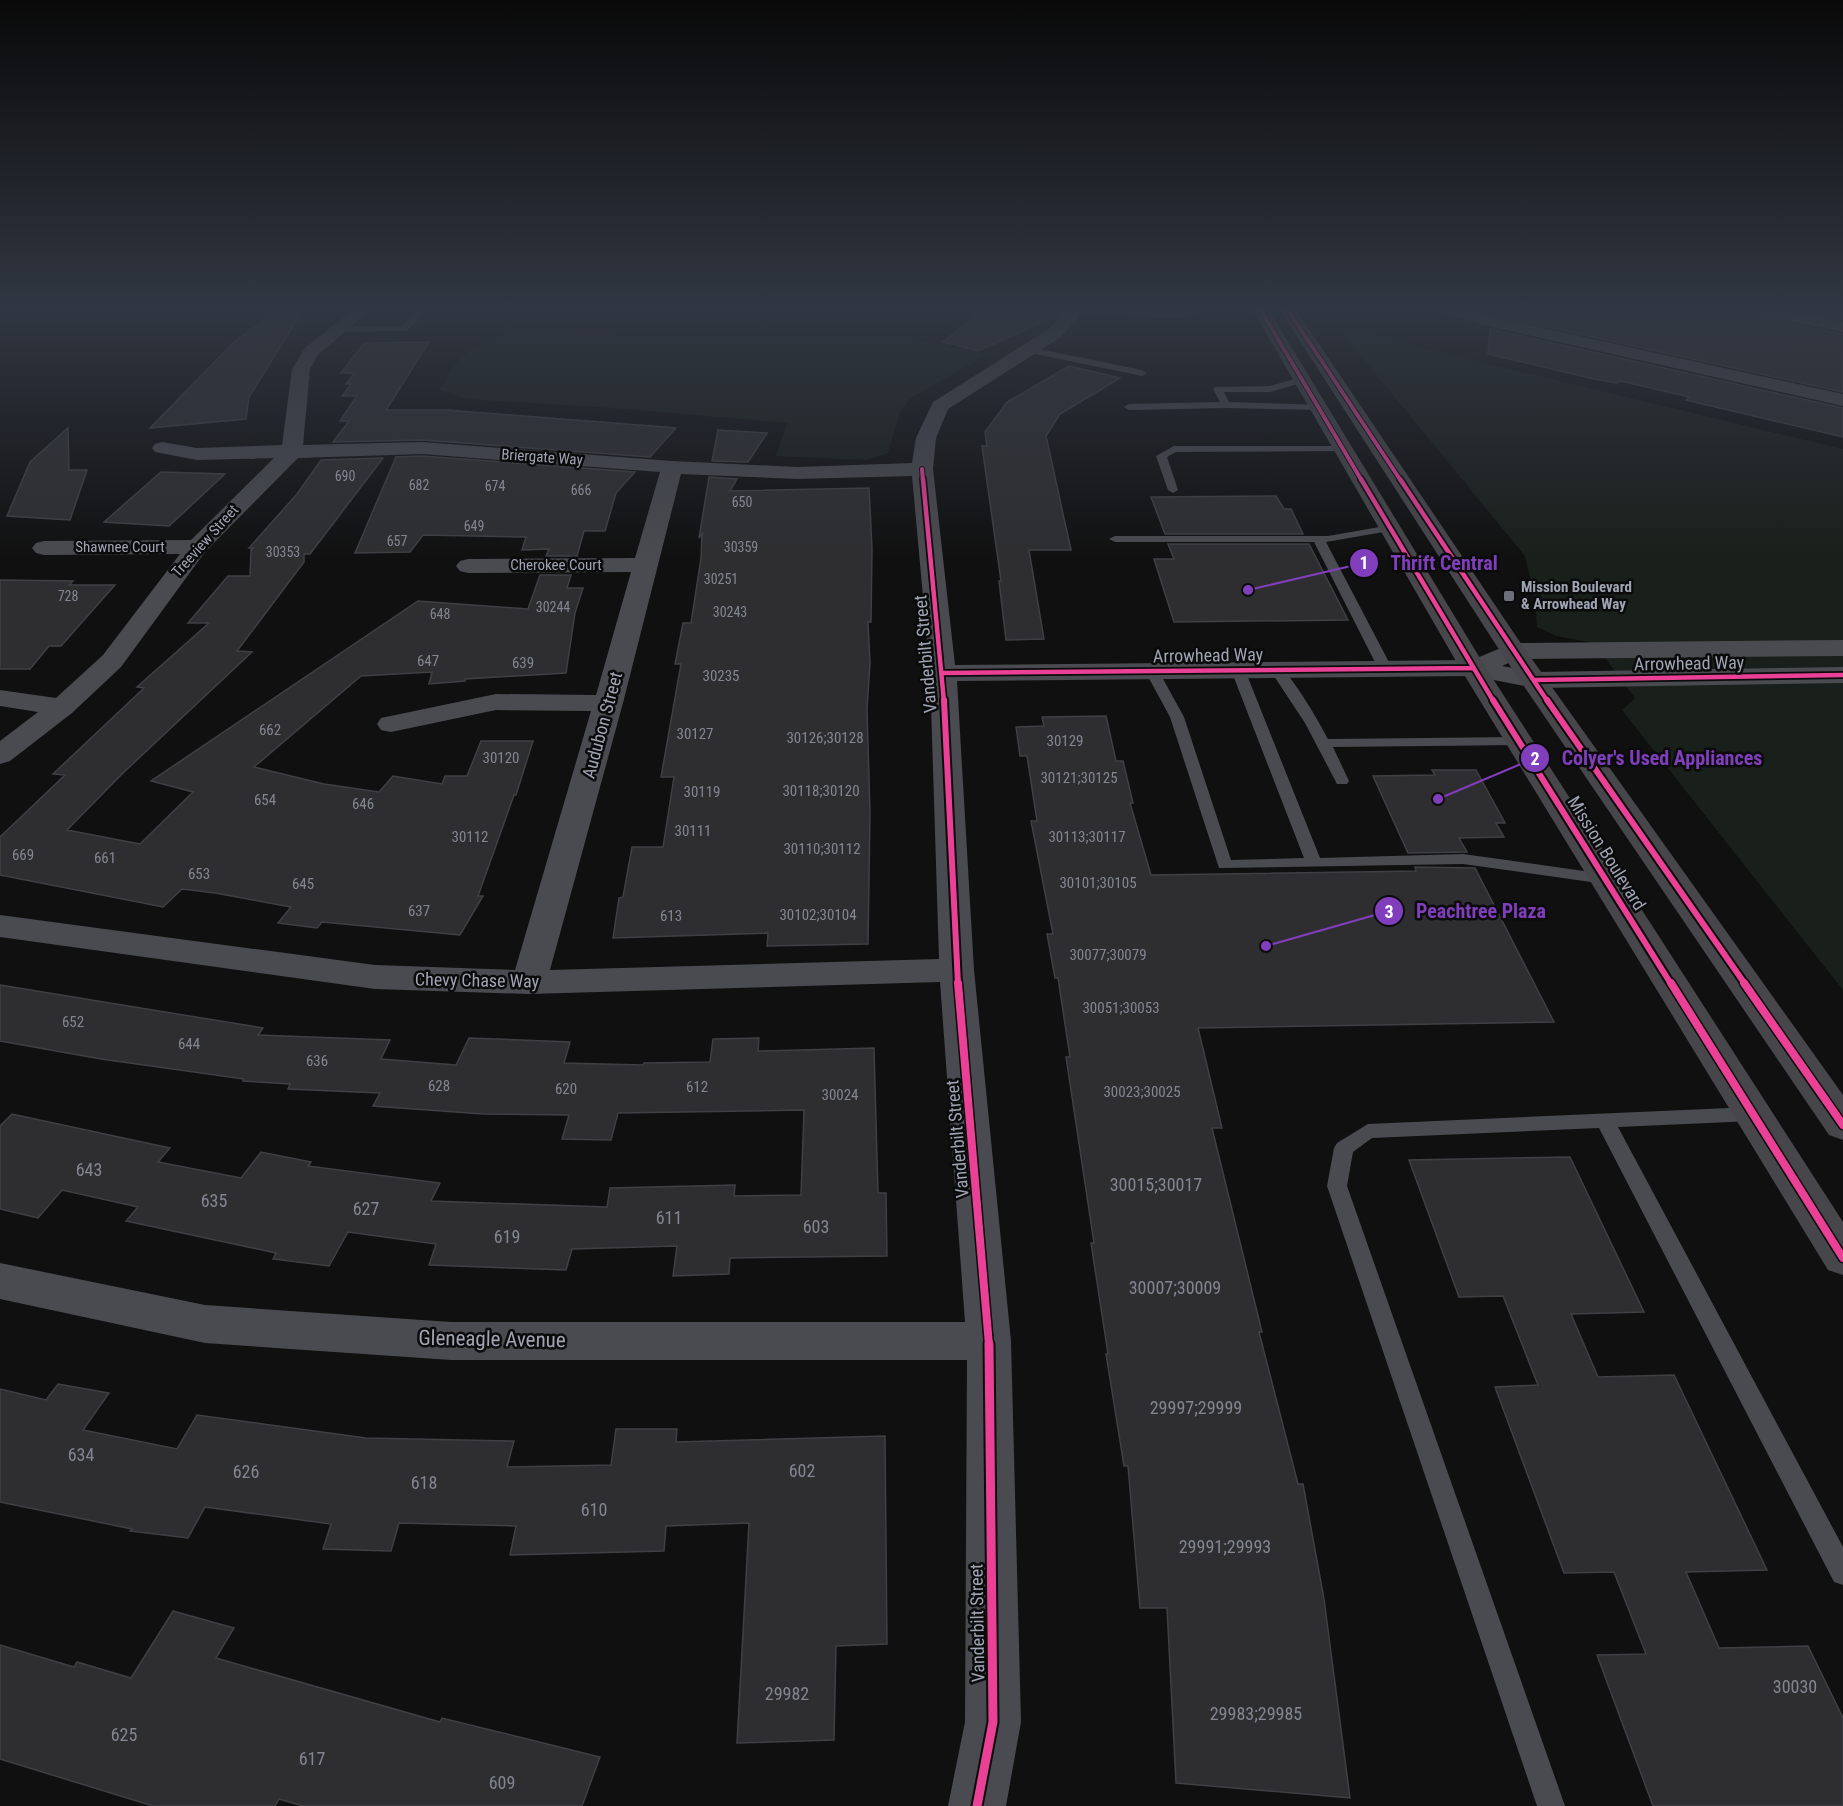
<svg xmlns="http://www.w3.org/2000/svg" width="1843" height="1806" font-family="'Roboto Condensed',sans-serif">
  <rect width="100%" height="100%" fill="#101010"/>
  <path fill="#191f1a" d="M1338,328L1843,449V990L1622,710L1635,698L1594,643L1556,636L1537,627L1535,599L1525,556Z
    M513,335L902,338L988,354L911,398L900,412L888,453L866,460L776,456L787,423L627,409L466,399L440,390C460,350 472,347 513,335Z"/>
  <path fill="#2e2e30" stroke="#3f4044" stroke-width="1.5" d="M283,307H305L249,397L246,419L150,428L235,341Z
    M986,307H1062L1059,315L978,351L943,342Z
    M1493,307H1731L1741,314L1843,334V392L1492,315Z
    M1779,307H1843V320Z
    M1490,329L1843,408V437L1686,400L1689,397L1621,381L1617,383L1594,379L1488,354Z
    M429,342L386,410H447L676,428L650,457L422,440L333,442L349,421H340L357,396H342L351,384H346L355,373H341L364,343Z
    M1069,366L1120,378L1060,414L1046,436L1071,550H1029L1044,639L1006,640L999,581H1001L982,446H987L985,432L1007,402Z
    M68,428L69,470H87L70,520L7,516L30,462Z
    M718,430L767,433L748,462L712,461Z
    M422,456L635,472L616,493L605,531H584L577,556H546L549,549L522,550L526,537L423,535L410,552L355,553L396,457Z
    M383,458L310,554H304V562L237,651L252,652L123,773L67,830L140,844L193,792L151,781L418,601L528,609L540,575H571L567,588H583L575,613L566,673L465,679V681L429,684L432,672L361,676L254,767L324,784L379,792L393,776L442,784L445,776H467L481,741H533L516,795H514L478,896H483L460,935L322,922L317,928L278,923L291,907L215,893L182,889L163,907L0,875V837L65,775L53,774L144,688L137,687L209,623H188L228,576H250L251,550L253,548H249L297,494L321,460Z
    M161,472L225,474L169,526L104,522Z
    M709,477L737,479L730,491L869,488L872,548L871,622H868L870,663L867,709L870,813L868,944L767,946L768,933L613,938L619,898L623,897L632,847H663L674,777H661L681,664H675L683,623H691L701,558L702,534L699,538Z
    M1276,496L1284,509H1291L1303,534H1165L1151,497Z
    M1168,544H1309L1348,620L1174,622L1154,559H1174Z
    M0,580L73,581L69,585H115L61,646H49L30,669H0Z
    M1106,716L1116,761H1123L1133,803H1130L1151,875L1416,871L1415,867L1475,868L1554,1022L1198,1028L1222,1128H1212L1262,1332H1259L1298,1484H1303L1324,1599L1350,1798L1176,1783L1167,1608H1140L1128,1466H1124L1106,1354H1108L1091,1243H1094L1066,1057H1070L1058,978H1055L1047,934H1053L1031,821H1037L1027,756H1020L1016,727L1044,726L1042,717Z
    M1432,770H1476L1505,823H1496L1504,837L1459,838L1467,852L1408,853L1373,776L1435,775Z
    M0,985L263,1028L258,1035L390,1040L381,1059L456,1065L469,1038L570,1042L564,1063L643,1065L644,1063L710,1062L713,1039L759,1038L758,1051L874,1048L878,1193H886L887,1256L730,1258L729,1274L673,1276L677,1246L572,1249L566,1270L429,1265L436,1244L348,1232L329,1266L273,1259L276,1253L126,1221L138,1207L62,1190L38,1218L0,1209V1126L12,1114L170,1148L158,1162L241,1178L261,1152L311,1162L308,1166L440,1183L431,1201L607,1207L610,1188L735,1185L734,1196L801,1195L804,1110L618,1113L611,1140L562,1139L569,1115L483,1114L373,1106L380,1093L288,1089L290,1084L243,1081L244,1079L101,1059L0,1041Z
    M1570,1157L1644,1312L1571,1314L1598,1377L1674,1375L1767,1570L1686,1572L1719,1648L1808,1646L1843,1718V1806H1653L1597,1655L1646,1654L1614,1572L1564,1573L1495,1387L1538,1385L1503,1296L1459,1297L1409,1160Z
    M58,1384L109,1393L83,1430L177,1449L197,1415L366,1438L514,1441L507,1467L611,1465L616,1429H677L676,1442L885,1436L887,1644L836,1646L834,1740L737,1743L749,1523L666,1526L664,1551L510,1555L516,1526L399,1523L391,1551L323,1549L331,1524L205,1507L188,1538L130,1531L132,1529L0,1502V1389L46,1400Z
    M173,1611L234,1628L216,1658L440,1722L442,1718L600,1757L582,1806H303L279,1799L275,1806H153L0,1759V1645L74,1667L77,1662L131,1678Z"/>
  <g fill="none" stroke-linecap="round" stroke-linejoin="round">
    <path fill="#4a4b50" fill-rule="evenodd" d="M420,307H429L407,331L340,332L336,329L340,326H402Z
      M1071,307L1181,312L1198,307H1211L1182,318L1073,312L1069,309Z
      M1029,347L1142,370L1147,373L1142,376L1026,352V348Z
      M1302,377L1305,378V382L1270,392H1224L1229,402L1319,405L1324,408L1322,410L1226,408L1129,410L1124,407L1129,404L1220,402L1213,389L1215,387L1270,386Z
      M1343,446L1348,449L1347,451L1176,452L1167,457L1178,490L1173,493L1168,490L1156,456L1174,446Z
      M1391,525L1397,528L1395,530L1326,542L1392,668L1385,672L1378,668L1314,542H1115L1109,539L1115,536H1328Z
      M1238,666L1245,670L1320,858L1463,854L1605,874L1613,879L1605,884L1463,864L1219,868L1170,717L1145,671L1147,668H1157L1184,717L1231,860L1304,858L1231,670Z
      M1277,666C1289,669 1321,725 1328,739L1519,737L1526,741L1519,745L1333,747L1349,781L1347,784H1337L1305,723L1270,670Z
      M1753,1107L1760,1109L1763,1114L1760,1119L1753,1121L1618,1127L1843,1547V1585L1834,1582L1599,1128L1372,1138L1353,1152L1347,1186L1565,1806H1537L1327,1186L1334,1148L1337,1143L1368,1124Z"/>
    <path fill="#4a4b50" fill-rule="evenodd" d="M356,307H374L318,355L310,369L303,445L422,442L672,461L797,467L912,463L916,438L933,402L1049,329L1060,317L1065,307H1081L1077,319L1061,337L948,409L936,438L933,469L955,665L1472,660L1513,643L1843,640V656L1517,659L1502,666L1535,672L1843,667V683L1535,688L1473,676L957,681L974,970L1011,1341L1021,1722L1006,1806H948L965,1722L967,1360H451L205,1343L0,1299V1263L205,1305L451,1322H965L940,982L529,994L375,989L0,937V915L375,965L515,970L591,711L496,710L391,732L381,730L377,724L381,718L496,694L596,695L631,572L468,573L460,571L456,566L460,561L468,559L635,558L660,472L422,454L298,458L205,552L121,667L72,713L10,761L0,764V741L38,712L0,706V690L56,698L103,655L180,554L44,555L36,553L32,548L36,543L44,541L191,540L274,458L197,460L155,452L152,448L155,444L162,442L197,448L282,445L292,369L305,348ZM681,474L797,479L912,476L930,673L939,959L550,970L623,703Z
      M1435,307H1460L1488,316L1843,394V406L1484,325L1437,311Z
      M1733,307H1767L1843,322V332L1741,312Z"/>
    <path fill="#47474b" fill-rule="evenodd" d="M1251,307H1267L1486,668L1843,1222V1275L1828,1270L1460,668Z
      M1278,307H1294L1524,648L1843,1095V1140L1829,1135L1500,651Z"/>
    <g stroke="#0b0b0c" stroke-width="6">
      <path id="cycleway-far4" d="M1259,307L1362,481
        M1286,307L1401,481
        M922,469L923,481"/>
    </g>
    <g stroke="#0b0b0c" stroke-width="8">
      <path id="cycleway-far3" d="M923,479L944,702
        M1361,479L1494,702
        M1400,479L1548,702
        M943,673L1473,668
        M1535,680L1843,675"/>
    </g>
    <g stroke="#0b0b0c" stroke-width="10">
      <path id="cycleway-far2" d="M944,700L958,984
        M1493,700L1671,984
        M1547,700L1745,984"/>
    </g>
    <g stroke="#0b0b0c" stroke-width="11">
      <path id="cycleway-far1" d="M958,983L989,1345
        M1671,983L1843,1258
        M1744,983L1843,1125"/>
    </g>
    <g stroke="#0b0b0c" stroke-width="13">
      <path id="cycleway" d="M977,1806L993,1722L989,1344"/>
    </g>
    <use href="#cycleway-far4" stroke="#ea4096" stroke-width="4"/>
    <use href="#cycleway-far3" stroke="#ea4096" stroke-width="4.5"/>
    <use href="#cycleway-far2" stroke="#ea4096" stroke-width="6"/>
    <use href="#cycleway-far1" stroke="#ea4096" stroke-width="8"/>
    <use href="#cycleway" stroke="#ea4096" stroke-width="9"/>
  </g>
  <linearGradient id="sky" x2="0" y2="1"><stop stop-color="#090909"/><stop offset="0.55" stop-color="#313742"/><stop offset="1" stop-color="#313742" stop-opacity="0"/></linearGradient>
  <rect width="1843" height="560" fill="url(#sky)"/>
  <rect fill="#6d707a" stroke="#0b0b0c" stroke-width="2" x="1503" y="590" width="12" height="12" rx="3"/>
  <g text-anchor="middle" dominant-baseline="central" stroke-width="5" stroke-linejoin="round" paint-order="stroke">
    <g font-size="14" fill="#838692">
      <text x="345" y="476">690</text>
      <text x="419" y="485">682</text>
      <text x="495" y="486">674</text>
      <text x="581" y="490">666</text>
      <text x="742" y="502">650</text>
      <text x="474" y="526">649</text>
      <text x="397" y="541">657</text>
      <text x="741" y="547">30359</text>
      <text x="283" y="552">30353</text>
      <text x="721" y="579">30251</text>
      <text x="68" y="596">728</text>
      <text x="553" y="607">30244</text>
      <text x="730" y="612">30243</text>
      <text x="440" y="614">648</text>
    </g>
    <g font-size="15" fill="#9fa4b3" stroke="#0b0b0c">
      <text transform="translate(542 457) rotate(4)">Briergate Way</text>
      <text transform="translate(205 541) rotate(-48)">Treeview Street</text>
      <text x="120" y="547">Shawnee Court</text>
      <text x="556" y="565">Cherokee Court</text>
    </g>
    <g font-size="15" font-weight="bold" fill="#9fa4b3" stroke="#0b0b0c" text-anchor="start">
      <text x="1521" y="587">Mission Boulevard<tspan x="1521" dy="17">&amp; Arrowhead Way</tspan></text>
    </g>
    <g font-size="15" fill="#838692">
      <text x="428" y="661">647</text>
      <text x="523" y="663">639</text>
      <text x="721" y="676">30235</text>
      <text x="270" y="730">662</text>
      <text x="695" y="734">30127</text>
      <text x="825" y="738">30126;30128</text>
      <text x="1065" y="741">30129</text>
      <text x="501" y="758">30120</text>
      <text x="1079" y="778">30121;30125</text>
      <text x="821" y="791">30118;30120</text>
      <text x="702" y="792">30119</text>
      <text x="265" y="800">654</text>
      <text x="363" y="804">646</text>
      <text x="693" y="831">30111</text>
      <text x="470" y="837">30112</text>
      <text x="1087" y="837">30113;30117</text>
      <text x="822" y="849">30110;30112</text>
      <text x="23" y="855">669</text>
      <text x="105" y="858">661</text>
      <text x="199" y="874">653</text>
      <text x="1098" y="883">30101;30105</text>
      <text x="303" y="884">645</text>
      <text x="419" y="911">637</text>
      <text x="818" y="915">30102;30104</text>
      <text x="671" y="916">613</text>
      <text x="1108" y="955">30077;30079</text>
      <text x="1121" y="1008">30051;30053</text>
      <text x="73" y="1022">652</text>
      <text x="189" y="1044">644</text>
      <text x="317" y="1061">636</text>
      <text x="439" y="1086">628</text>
      <text x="697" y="1087">612</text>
      <text x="566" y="1089">620</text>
      <text x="1142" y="1092">30023;30025</text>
      <text x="840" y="1095">30024</text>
    </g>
    <g font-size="18" fill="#9fa4b3" stroke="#0b0b0c">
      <text transform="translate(925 654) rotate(-95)">Vanderbilt Street</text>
      <text transform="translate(1208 655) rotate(-1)">Arrowhead Way</text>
      <text transform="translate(1689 663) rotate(-1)">Arrowhead Way</text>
      <text transform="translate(602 725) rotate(-75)">Audubon Street</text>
      <text transform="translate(1607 853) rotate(58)">Mission Boulevard</text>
      <text transform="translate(477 980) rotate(1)">Chevy Chase Way</text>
      <text transform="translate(957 1139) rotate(-95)">Vanderbilt Street</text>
      <text transform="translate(977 1623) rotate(-91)">Vanderbilt Street</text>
    </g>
    <g font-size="18" fill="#838692">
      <text x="89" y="1169">643</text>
      <text x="1156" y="1184">30015;30017</text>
      <text x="214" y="1200">635</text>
      <text x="366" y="1208">627</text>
      <text x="669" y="1217">611</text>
      <text x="816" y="1226">603</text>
      <text x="507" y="1236">619</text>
      <text x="1175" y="1287">30007;30009</text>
      <text x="1196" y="1407">29997;29999</text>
      <text x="81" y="1454">634</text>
      <text x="802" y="1470">602</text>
      <text x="246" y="1471">626</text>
      <text x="424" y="1482">618</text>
      <text x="594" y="1509">610</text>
      <text x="1225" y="1546">29991;29993</text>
      <text x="1795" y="1686">30030</text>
      <text x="787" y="1693">29982</text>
      <text x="1256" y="1713">29983;29985</text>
      <text x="124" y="1734">625</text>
      <text x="312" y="1758">617</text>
      <text x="502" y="1782">609</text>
    </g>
    <g font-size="21" fill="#9fa4b3" stroke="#0b0b0c">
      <text transform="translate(492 1339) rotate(1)">Gleneagle Avenue</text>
    </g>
  </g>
  <path fill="none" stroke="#803ebd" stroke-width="2" d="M1248 590L1364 563M1438 799L1535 758M1266 946L1389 911"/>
  <g fill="#803ebd" stroke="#0b0b0c" stroke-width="2">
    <circle cx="1248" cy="590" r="6"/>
    <circle cx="1438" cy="799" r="6"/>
    <circle cx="1266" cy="946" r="6"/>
    <circle cx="1364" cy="563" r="15"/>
    <circle cx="1535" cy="758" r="15"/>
    <circle cx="1389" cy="911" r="15"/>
  </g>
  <g font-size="18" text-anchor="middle" font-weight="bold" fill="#fff">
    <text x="1364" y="569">1</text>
    <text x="1535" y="765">2</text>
    <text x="1389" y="918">3</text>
  </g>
  <g font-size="20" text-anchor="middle" font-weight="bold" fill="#803ebd" stroke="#0b0b0c" stroke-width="5" stroke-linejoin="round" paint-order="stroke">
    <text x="1444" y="570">Thrift Central</text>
    <text x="1662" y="765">Colyer's Used Appliances</text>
    <text x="1481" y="918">Peachtree Plaza</text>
  </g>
</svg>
